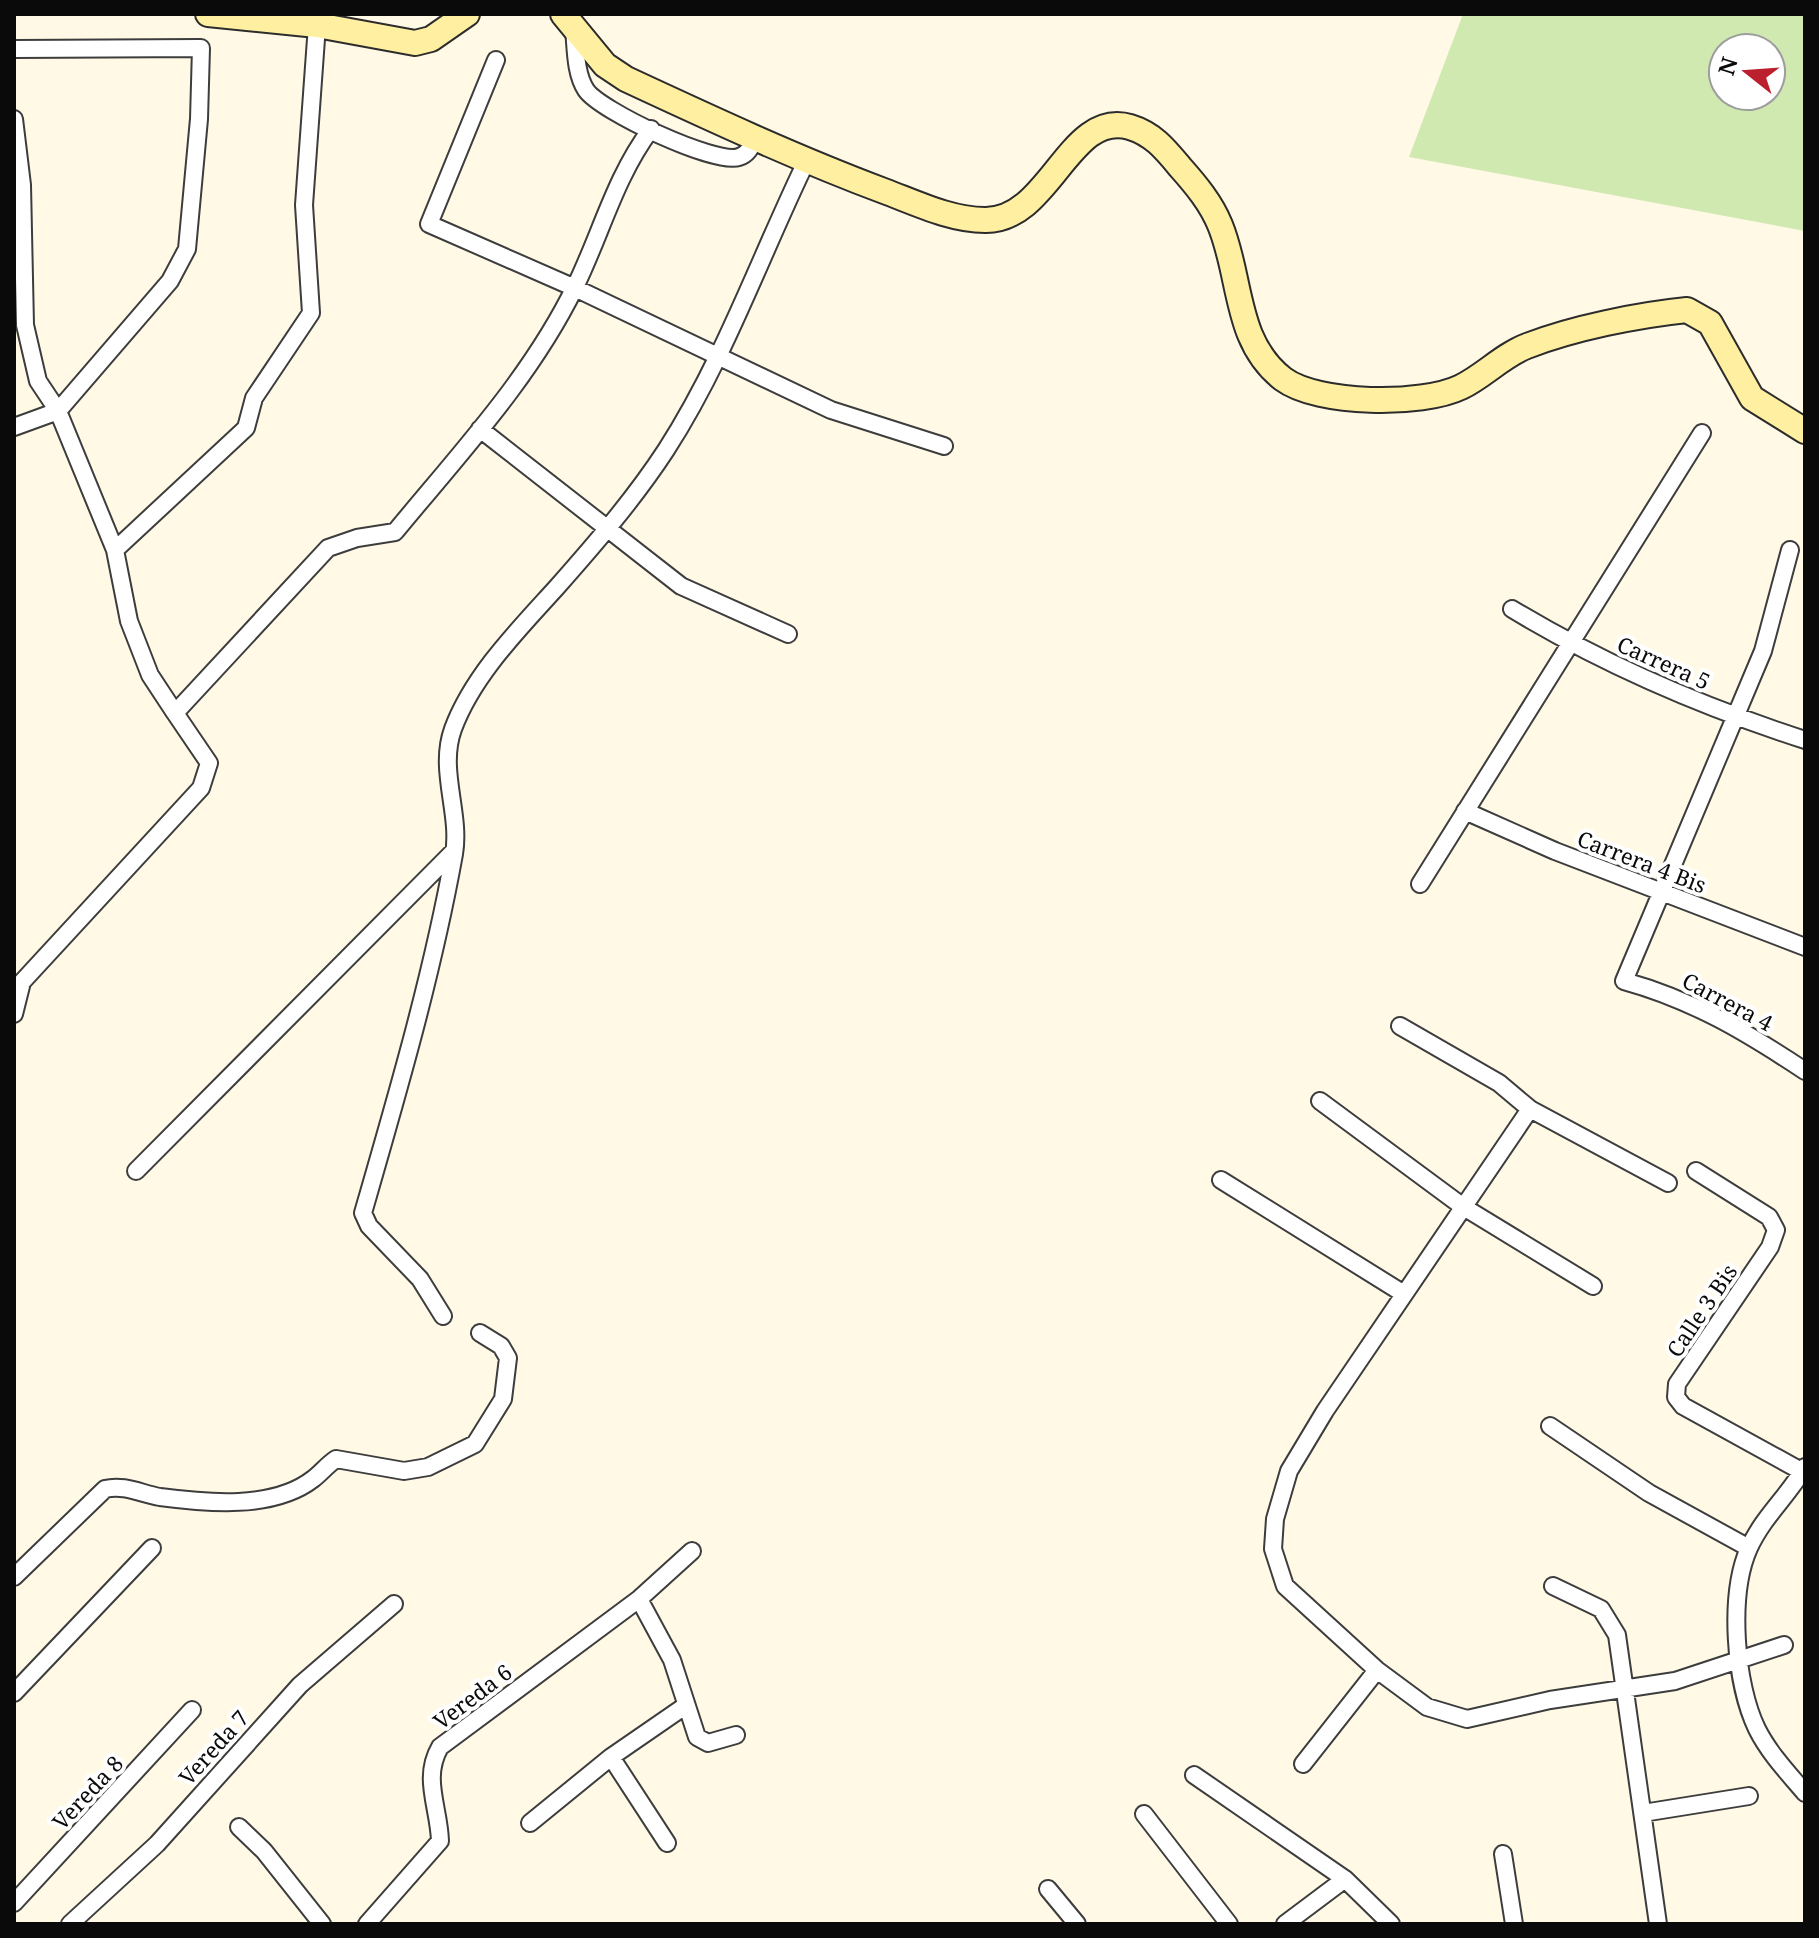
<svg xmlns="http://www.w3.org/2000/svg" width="1819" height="1938" font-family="'Noto Serif',serif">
  <rect width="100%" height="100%" fill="#fff9e6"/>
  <path fill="#d0e9b0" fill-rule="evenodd" d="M1463,14H1805V231L1409,157ZM1723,48H1771V96H1723Z"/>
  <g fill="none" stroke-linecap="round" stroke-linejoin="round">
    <g stroke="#3d3d3d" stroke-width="20">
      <path id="street" d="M574,29C576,48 575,73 586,90C600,111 715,165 739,157C748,154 751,147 755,139
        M14,49L201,48L199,119L187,249L170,281L58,411L14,427
        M496,60L429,224L575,288L831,410L944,446
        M14,119L22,185L25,325L38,381L58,411L115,550L129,621L150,675L175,713L328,548L357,538L395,532C459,454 530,379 575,287C601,234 615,177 651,129
        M480,429L681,586L788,634
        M115,550L246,428L254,398L311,313L304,205L317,25
        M1790,550L1763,651L1624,981C1693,1000 1746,1032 1805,1071
        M1512,609C1603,664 1703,707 1805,740
        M1465,811L1555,851L1805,947
        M1420,884L1702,433
        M14,1014L22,982L201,788L209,763L175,713
        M1400,1026L1499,1083L1530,1109L1668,1183
        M1320,1101L1462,1206L1593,1286
        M1530,1109L1325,1411L1289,1471L1275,1519L1273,1549L1285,1586L1377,1670L1427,1707L1467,1719L1550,1700L1675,1681L1784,1645
        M136,1171L454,851
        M1696,1171L1769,1217L1776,1230L1770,1247L1677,1384L1676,1397L1683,1406L1803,1472
        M1221,1180L1404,1294
        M443,1316L420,1279L369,1226L363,1213C397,1095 432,976 454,854C461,813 438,770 453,729C473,675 519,629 557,587C595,544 634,499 666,450C724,360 760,257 806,162
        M1550,1426L1649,1493L1749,1548
        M1805,1467C1788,1496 1763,1517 1749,1548C1728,1595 1735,1684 1757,1729C1769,1753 1788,1773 1805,1793
        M14,1577L105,1489C124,1484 142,1494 160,1497C206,1503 273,1510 313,1479C321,1473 327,1465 336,1459L404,1471L428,1467L475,1444L503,1399L508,1358L501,1346L480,1333
        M1553,1586L1601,1609L1617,1635L1658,1924
        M639,1599L672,1660L697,1737L708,1743L736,1735
        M14,1693L152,1548
        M611,1757L667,1843
        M1303,1764L1377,1670
        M1194,1775L1345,1879L1391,1924
        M1643,1813L1749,1796
        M1144,1814L1229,1924
        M530,1823L611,1757L685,1706
        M239,1827L264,1851L322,1924
        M1503,1854L1514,1924
        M1048,1889L1077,1924
        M14,1903L192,1710
        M70,1924L157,1844L300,1685L394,1604
        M367,1924L440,1841C439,1807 422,1778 440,1747L639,1599L692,1551
        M1285,1924L1345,1879"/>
    </g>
    <g stroke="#2c2c2c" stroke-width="28">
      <path id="secondary" d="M208,14L317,25L415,43L431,39L467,14
        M563,14L605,65L626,79C712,119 796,158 884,191C916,203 951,220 985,220C1050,221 1069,109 1130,127C1153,134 1165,149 1180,167C1196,185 1211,203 1220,225C1242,278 1234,341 1283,379C1318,405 1422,406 1461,387C1484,376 1503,355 1527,346C1573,328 1638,315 1687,310L1710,323L1752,398L1805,431"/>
    </g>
    <use href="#street" stroke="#fff" stroke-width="16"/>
    <use href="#secondary" stroke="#fff0a1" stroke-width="24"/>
  </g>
  <g text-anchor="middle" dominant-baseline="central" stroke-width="8" stroke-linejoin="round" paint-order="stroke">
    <g font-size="22" fill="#0a0a0a" stroke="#fff">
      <text transform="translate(1664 662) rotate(24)">Carrera 5</text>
      <text transform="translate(1642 861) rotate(21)">Carrera 4 Bis</text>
      <text transform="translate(1728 1001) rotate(28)">Carrera 4</text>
      <text transform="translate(1701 1310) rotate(-56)">Calle 3 Bis</text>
      <text transform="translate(472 1696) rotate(-37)">Vereda 6</text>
      <text transform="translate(213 1747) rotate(-48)">Vereda 7</text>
      <text transform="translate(87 1792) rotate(-47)">Vereda 8</text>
    </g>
  </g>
  <rect width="1819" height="1938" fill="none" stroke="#0a0a0a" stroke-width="32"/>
  <g transform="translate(1747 72) rotate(287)"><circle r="38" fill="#ffffff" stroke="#9d9d9d" stroke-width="2"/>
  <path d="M0-6L14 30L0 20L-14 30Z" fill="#bc202e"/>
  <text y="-12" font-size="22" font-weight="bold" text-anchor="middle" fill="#0a0a0a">N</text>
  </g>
</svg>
